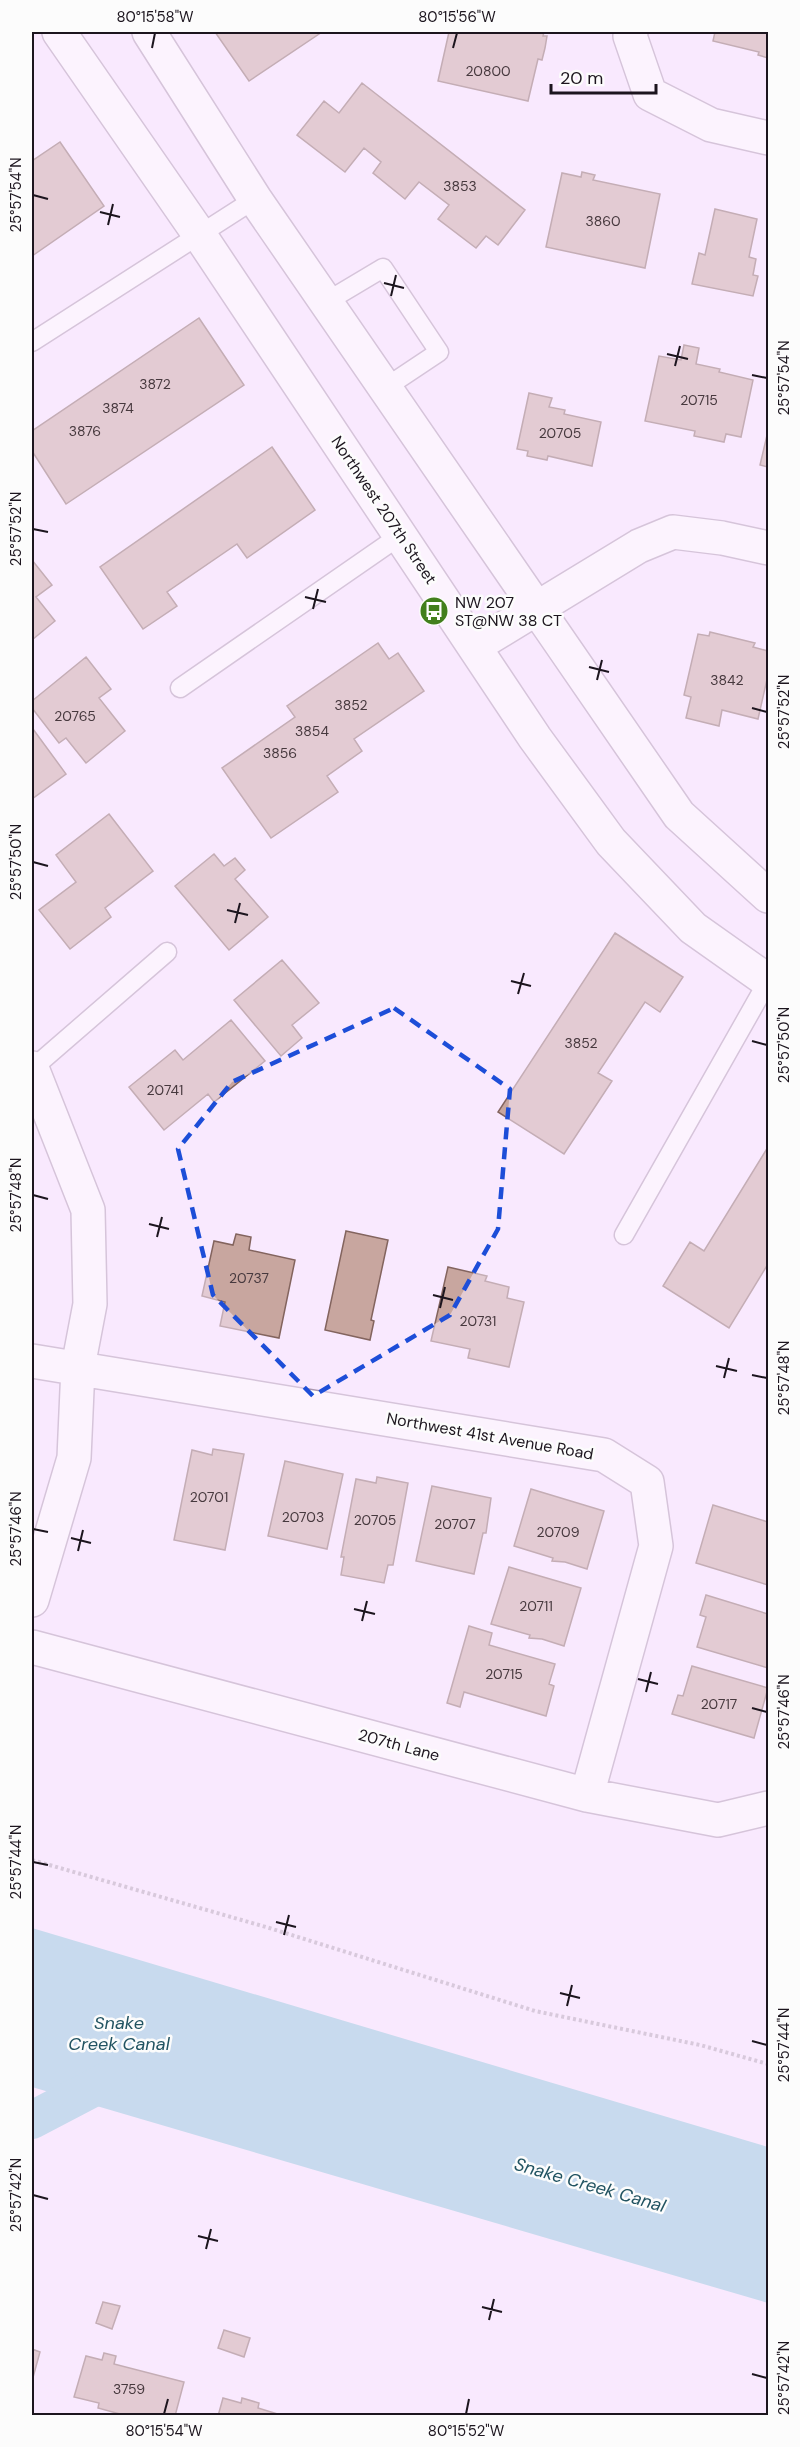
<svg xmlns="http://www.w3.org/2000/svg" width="800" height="2447" font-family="'DM Sans',sans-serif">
  <rect width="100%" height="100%" fill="#f9e9fe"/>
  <path fill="#8cc8db" d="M32,1928L768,2147V2303L32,2087Z"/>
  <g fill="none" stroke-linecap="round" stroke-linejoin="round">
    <path stroke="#8cc8db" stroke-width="38" d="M32,2120L118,2075"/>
  </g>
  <path fill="#c8a69f" stroke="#83645e" stroke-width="1.5" d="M215,32H322L249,81Z
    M449,32H544L543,36H547L545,48L542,60L538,59L528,101L438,81Z
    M715,32H768V58L758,55L759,52L713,41Z
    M362,83L525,210L498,245L486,236L476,248L438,219L449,205L419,182L405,199L373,173L381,162L364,148L345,172L297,135L324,101L339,113Z
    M60,142L104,206L32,256V161Z
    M582,172L595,175L593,180L660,194L645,268L546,247L562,173L581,177Z
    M715,209L757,219L749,257L756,259L753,275L758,276L753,296L692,284L699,253L705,255Z
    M199,318L244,385L66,504L32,451V431Z
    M684,345L699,348L696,364L720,369L719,372L753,380L741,437L726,434L724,442L694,436L695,431L645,421L659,356L681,360Z
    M529,393L552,398L549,407L565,410L564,414L601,422L592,466L548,456L547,460L527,456L528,451L517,449Z
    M768,431V467L760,465Z
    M272,447L315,510L247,558L237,544L167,592L177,606L143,629L100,567Z
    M32,560L52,585L36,597L55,621L32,640Z
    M710,632L755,643L753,647L768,651V675L758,719L722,710L719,726L686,718L691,697L684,695L698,634L709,636Z
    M378,643L389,659L398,653L424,691L354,739L362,751L327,776L338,792L271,838L222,768L295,717L287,706Z
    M86,657L111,689L99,698L125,731L86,763L66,738L59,743L32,708V701Z
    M33,729L66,774L32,799V731Z
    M109,814L153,871L105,908L111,917L70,949L39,910L76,882L56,855Z
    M214,854L224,866L235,858L245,870L235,879L268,917L229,950L175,886Z
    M615,933L683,977L660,1012L645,1002L598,1073L612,1081L564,1154L498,1112Z
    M282,960L319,1003L292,1025L302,1038L281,1056L234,1000Z
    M231,1020L265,1061L214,1102L208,1094L164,1130L129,1087L175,1050L183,1060Z
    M768,1147V1264L729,1328L663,1286L690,1242L704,1251Z
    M346,1231L388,1240L371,1320L374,1321L370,1340L325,1330Z
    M236,1234L251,1237L249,1250L295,1260L279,1338L220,1326L225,1302L202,1296L214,1241L233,1245Z
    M448,1267L487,1276L485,1281L509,1287L507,1298L524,1302L509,1367L468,1358L470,1349L431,1341Z
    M213,1449L244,1454L225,1550L174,1540L192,1450L212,1455Z
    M285,1461L343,1474L327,1549L268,1536Z
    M377,1477L408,1483L393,1565H388L384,1583L341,1575L344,1557H341L356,1479L376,1483Z
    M432,1486L491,1498L486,1533H483L474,1574L416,1561Z
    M531,1489L604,1511L587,1569L565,1562L552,1561L553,1558L514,1546Z
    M713,1505L768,1522V1585L696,1563Z
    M509,1567L581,1588L564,1646L542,1639L529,1638L530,1635L491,1624Z
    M706,1595L768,1614V1668L697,1647L706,1617L700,1615Z
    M469,1626L492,1633L489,1645L555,1664L549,1684L554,1686L546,1716L464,1692L460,1707L447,1703Z
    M692,1666L768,1688L754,1738L672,1714L678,1695L683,1696Z
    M103,2302L120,2306L112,2329L96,2323Z
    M224,2330L250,2338L244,2357L218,2348Z
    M32,2349L40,2352L32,2381Z
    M104,2353L116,2356L114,2364L184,2382L175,2416H127L98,2408L99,2403L74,2397L86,2356L102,2360Z
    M223,2398L241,2403L242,2398L259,2403L258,2408L284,2416H218Z"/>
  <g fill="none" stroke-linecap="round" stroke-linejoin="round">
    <g stroke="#ab98b0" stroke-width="21">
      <path id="lane" d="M326,302L383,268L439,352L385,388
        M32,342L255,199
        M180,688L401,535
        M32,1069L167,952
        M624,1235L768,981"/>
    </g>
    <g stroke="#ab98b0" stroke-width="36">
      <path id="street" d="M631,32L630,36L650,94L711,125L768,138
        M475,646L639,546L673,532L722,538L768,548
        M32,1068L88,1210L90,1304L78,1367L74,1458L32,1600
        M32,1361L604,1455L647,1482L656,1546L587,1795
        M32,1647L587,1795L718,1820L768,1808"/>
    </g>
    <g stroke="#ab98b0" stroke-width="36">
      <path id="secondary" d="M59,32L199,234L535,738L611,842L693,928L768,981
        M149,32L255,199L679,815L768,896"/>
    </g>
    <path stroke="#b0a3b4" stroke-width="4" stroke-dasharray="3 3" stroke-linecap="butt" d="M32,1860L266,1927L535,2011L700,2045L768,2064"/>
    <use href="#lane" stroke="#fff" stroke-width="18"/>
    <use href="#street" stroke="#fff" stroke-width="33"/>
    <use href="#secondary" stroke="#fff" stroke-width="33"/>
  </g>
  <path d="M0 0H800V2447H0ZM394,1008L510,1089L498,1229L450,1315L313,1396L213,1295L178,1149L232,1082Z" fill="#f9e9fe" fill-opacity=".55" fill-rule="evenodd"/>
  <path fill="none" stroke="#1d4ed8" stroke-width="4.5" stroke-dasharray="12 8" stroke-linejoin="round" d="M394,1008L510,1089L498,1229L450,1315L313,1396L213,1295L178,1149L232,1082Z"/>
  <path fill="none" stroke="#1c151e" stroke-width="2" d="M152,48L155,33M453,48L457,33M33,195L48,199M100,212L120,217M108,225L113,204M384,283L404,288M391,296L396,275M667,354L688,359M675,366L680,346M752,375L767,378M33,529L48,532M305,597L326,602M313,609L318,589M589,667L609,672M597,680L602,660M752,708L767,712M33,862L48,866M227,910L248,915M235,923L240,903M511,981L531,986M518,994L524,973M752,1041L767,1045M33,1195L48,1199M149,1224L169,1229M157,1237L162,1217M433,1295L453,1300M440,1308L445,1287M716,1366L737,1371M752,1375L767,1378M724,1378L729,1358M33,1529L48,1532M71,1538L91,1543M78,1551L83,1530M354,1609L375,1614M362,1621L367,1601M638,1679L658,1684M646,1692L651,1672M752,1708L767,1712M33,1862L48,1865M276,1922L296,1927M284,1935L289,1915M560,1993L580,1998M567,2006L572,1985M752,2041L767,2045M33,2195L48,2199M198,2236L218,2241M206,2249L211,2229M482,2307L502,2312M489,2320L494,2299M752,2374L767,2378M164,2414L168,2399M466,2414L469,2399"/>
  <defs>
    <g id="bus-disc" transform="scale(1.5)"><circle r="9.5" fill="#427f1c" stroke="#fcfcfc"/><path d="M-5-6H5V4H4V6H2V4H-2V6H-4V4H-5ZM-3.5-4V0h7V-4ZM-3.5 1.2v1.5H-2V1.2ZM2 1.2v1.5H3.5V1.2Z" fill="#fff"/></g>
  </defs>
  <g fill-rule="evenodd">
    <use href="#bus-disc" x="434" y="611"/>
  </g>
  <g text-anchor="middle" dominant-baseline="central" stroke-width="5" stroke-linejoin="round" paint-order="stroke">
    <g font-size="14" fill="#47393e">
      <text x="488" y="71">20800</text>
      <text x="460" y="186">3853</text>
      <text x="603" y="221">3860</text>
      <text x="155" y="384">3872</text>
      <text x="699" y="400">20715</text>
      <text x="118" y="408">3874</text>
      <text x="85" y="431">3876</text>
      <text x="560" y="433">20705</text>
      <text x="727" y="680">3842</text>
      <text x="351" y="705">3852</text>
      <text x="75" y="716">20765</text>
      <text x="312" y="731">3854</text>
      <text x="280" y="753">3856</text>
      <text x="581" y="1043">3852</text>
      <text x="165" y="1090">20741</text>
      <text x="249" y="1278">20737</text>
      <text x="478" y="1321">20731</text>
      <text x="209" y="1497">20701</text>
      <text x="303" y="1517">20703</text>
      <text x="375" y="1520">20705</text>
      <text x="455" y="1524">20707</text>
      <text x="558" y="1532">20709</text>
      <text x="536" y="1606">20711</text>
      <text x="504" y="1674">20715</text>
      <text x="719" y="1704">20717</text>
      <text x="129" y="2389">3759</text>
    </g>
    <g font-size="16" fill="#1c151e" stroke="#fcfcfc">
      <text transform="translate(384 510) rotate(56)">Northwest 207th Street</text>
      <text transform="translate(490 1436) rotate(10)">Northwest 41st Avenue Road</text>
      <text transform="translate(399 1745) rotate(15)">207th Lane</text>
    </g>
    <g font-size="16" fill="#1c151e" stroke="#fcfcfc" text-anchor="start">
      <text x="455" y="602">NW 207<tspan x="455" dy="18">ST@NW 38 CT</tspan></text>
    </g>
    <g font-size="18" font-style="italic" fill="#215361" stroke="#fcfcfc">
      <text x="119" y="2023">Snake<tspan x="119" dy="21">Creek Canal</tspan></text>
      <text transform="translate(590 2185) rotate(16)">Snake Creek Canal</text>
    </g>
  </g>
  <rect width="800" height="2447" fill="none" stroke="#fcfcfc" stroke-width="66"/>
  <path d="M551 84v9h105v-9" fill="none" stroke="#1c151e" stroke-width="3"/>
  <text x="560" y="84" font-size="18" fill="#1c151e" stroke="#fcfcfc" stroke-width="4.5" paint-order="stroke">20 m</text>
  <rect x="33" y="33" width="734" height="2381" fill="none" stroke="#1c151e" stroke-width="2"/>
  <g font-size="15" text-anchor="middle" fill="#1c151e">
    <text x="155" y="22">80°15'58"W</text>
    <text x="457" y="22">80°15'56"W</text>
    <text transform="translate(16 195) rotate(-90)" y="5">25°57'54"N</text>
    <text transform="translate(784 378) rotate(-90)" y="5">25°57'54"N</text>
    <text transform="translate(16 529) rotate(-90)" y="5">25°57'52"N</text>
    <text transform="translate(784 712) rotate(-90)" y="5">25°57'52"N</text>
    <text transform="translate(16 862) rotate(-90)" y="5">25°57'50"N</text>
    <text transform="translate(784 1045) rotate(-90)" y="5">25°57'50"N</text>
    <text transform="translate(16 1195) rotate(-90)" y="5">25°57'48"N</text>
    <text transform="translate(784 1378) rotate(-90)" y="5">25°57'48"N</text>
    <text transform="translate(16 1529) rotate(-90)" y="5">25°57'46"N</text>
    <text transform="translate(784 1712) rotate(-90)" y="5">25°57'46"N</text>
    <text transform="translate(16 1862) rotate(-90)" y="5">25°57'44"N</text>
    <text transform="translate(784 2045) rotate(-90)" y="5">25°57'44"N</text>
    <text transform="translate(16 2195) rotate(-90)" y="5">25°57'42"N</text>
    <text transform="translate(784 2378) rotate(-90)" y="5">25°57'42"N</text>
    <text x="164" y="2436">80°15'54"W</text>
    <text x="466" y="2436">80°15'52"W</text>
  </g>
</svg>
